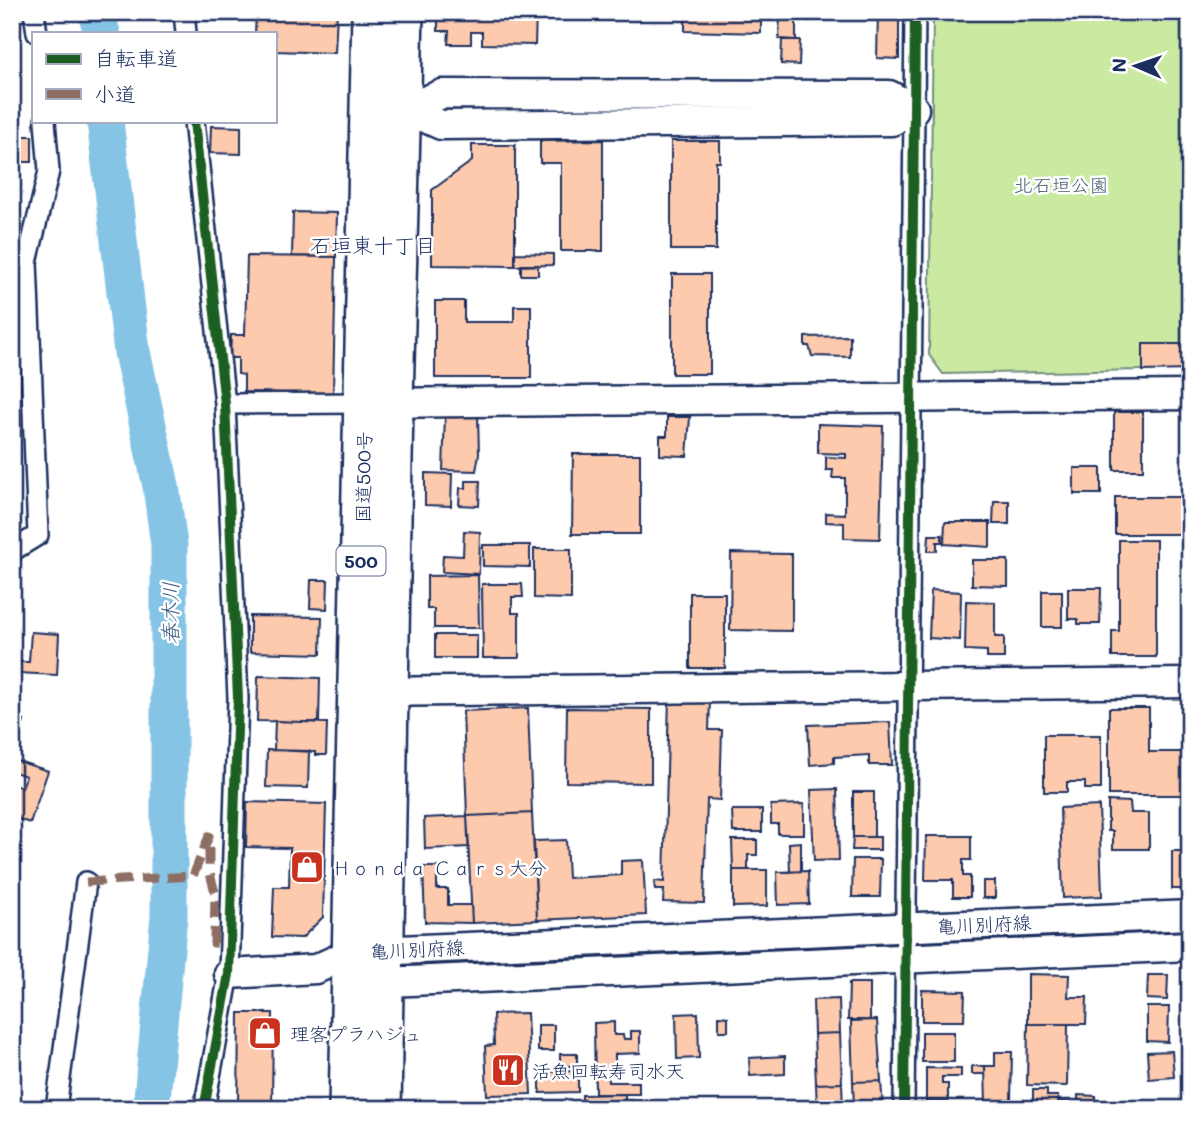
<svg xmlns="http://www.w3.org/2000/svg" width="1202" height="1121" font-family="Mali,'Klee One',sans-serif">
  <rect width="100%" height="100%" fill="#fff"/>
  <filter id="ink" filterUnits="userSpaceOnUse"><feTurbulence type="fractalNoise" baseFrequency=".0143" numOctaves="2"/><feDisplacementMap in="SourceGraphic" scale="14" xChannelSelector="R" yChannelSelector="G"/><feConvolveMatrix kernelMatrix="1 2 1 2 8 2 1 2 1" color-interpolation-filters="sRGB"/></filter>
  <g filter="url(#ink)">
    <path fill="#caeaa2" stroke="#728c80" stroke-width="2" d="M933,12H1190V369L943,374L929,355Z"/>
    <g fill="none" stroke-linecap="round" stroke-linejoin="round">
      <path stroke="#85c4e5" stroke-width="37" d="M96,12L102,33
        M105,121L132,352L161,486L169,545V916L151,1109"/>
    </g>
    <path fill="#fdcaad" stroke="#1b2f5e" stroke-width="2" d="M256,12H337L335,53L275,51V33H255Z
      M438,12H536L535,45L482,44V32H471V44H448L449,31H438Z
      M685,12H761V33L685,31Z
      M780,12H796V40L779,39Z
      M834,12H863V16H834Z
      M878,12H899V59L877,58Z
      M782,40H800L799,65L781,64Z
      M12,115H20V136H32V162H18V157H12Z
      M211,126L241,127V154L210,153Z
      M603,140V251H561V163H540V141Z
      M671,141H720V162H716V250H671Z
      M472,145H515V266L432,265V190L472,161Z
      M293,212L337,213L336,257L292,256Z
      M515,253L553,254V265L515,266Z
      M247,256L336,257L333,394L244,392V375L238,374V358H230L231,335H245Z
      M521,265H538V275H521Z
      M672,274H710V374H672Z
      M435,301H464V322H514V306H531V378H435Z
      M850,336V357L812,356L809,346H805V337Z
      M1143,344H1190V370L1143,371Z
      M1114,412H1143V470H1114Z
      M445,415L478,416L479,454L476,471L443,470Z
      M667,417H690L687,456L660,455V436H667Z
      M818,424L883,426L880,539L844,538V523L826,522V513L845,514V478H832L833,470H826V457L846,458V454L818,453Z
      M573,454H640V534H572Z
      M1074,468H1101V494H1074Z
      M425,473L452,474L451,506L425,505Z
      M466,481H480L479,506L459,505L460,488H466Z
      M1115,497H1189V534H1115Z
      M994,501H1009V524H993Z
      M945,522H990V547L944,544Z
      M464,531L480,532L479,574L442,572L443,555L463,556Z
      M929,535H942V542H937V551H928Z
      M1119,540H1156V657H1112V631H1119Z
      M483,545H530V567L483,566Z
      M534,549H571V599L534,598Z
      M731,553L792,554V631L730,630Z
      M972,560H1008V586L972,585Z
      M478,575L479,628H434V609H427V576Z
      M311,580H328L327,609L310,608Z
      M482,584H522L523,597H512V613H519V658H483Z
      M1068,588H1101L1100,624H1078V619H1068Z
      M931,590L961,592L960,640L929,638Z
      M1042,591H1062V627H1042Z
      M690,593H725V668H690Z
      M966,601L995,602V637H1004V658H987V651L965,650Z
      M250,616L322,617L321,654L250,652Z
      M31,632L59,634L57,675L17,673V662H29Z
      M435,635H477V658H435Z
      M258,676L320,678L319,722L257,721Z
      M669,698L710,700L709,730H722L720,800L707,799L704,903L663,902L664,890H655L654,881L664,882Z
      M1188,702H1190V793H1188Z
      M528,708L532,813L467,816L463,711Z
      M567,708L651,709V783L566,782Z
      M1109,708H1149V752H1185V795H1109Z
      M12,717L24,721L13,754H12Z
      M275,721L327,723L326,755H315V752L274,750Z
      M890,722L892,765H869V755L834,757V763L810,765L808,725Z
      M1044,735H1101V789H1085V782H1067V792H1044Z
      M267,750L309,751L308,788L266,787Z
      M12,759L48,771L30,823L12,817V784L22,788L26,776L12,771Z
      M837,789L839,860L814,861L811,790Z
      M853,792H874V837H853Z
      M1108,801L1130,802L1131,813H1149V849H1113V831H1108Z
      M247,802L326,804L323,917L302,938L272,937L274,887H289L290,848L246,847Z
      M804,804V834H778V824H771V805Z
      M1099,806L1102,896L1063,898L1060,808Z
      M732,810H762V832H733Z
      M532,813L537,920L472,923L467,816Z
      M467,816L469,847L425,849L424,818Z
      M926,836H971V860H963V876H970V897H953V880H925Z
      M853,837H880V850H852Z
      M566,840L568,878L621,875V861L643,860L646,915L537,920L534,841Z
      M732,840H757V855H748V870H733Z
      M801,842V871L790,872L789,843Z
      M1172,851H1190V889H1172Z
      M853,859H881L880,897H852Z
      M423,867H437V889H448V905H471L472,923L425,922Z
      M733,870H767V906L733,907Z
      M808,871L809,904L778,905L777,872Z
      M983,881H995V898H983Z
      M1028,974L1069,975L1068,997H1087L1086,1024H1028Z
      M1148,975H1168L1167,1000L1147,999Z
      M849,983H870V1020H848Z
      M922,990L965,991L964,1021H922Z
      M839,999L840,1033L814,1034L813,1000Z
      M1147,1007H1169L1168,1042L1147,1041Z
      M239,1013H273L272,1109H238Z
      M527,1013L531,1094L487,1095L485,1046L494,1045L493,1014Z
      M698,1013L699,1058L677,1059L676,1014Z
      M719,1016L728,1017V1031H719Z
      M877,1020L881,1081L853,1082L851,1021Z
      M614,1022V1035H623L624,1039H631V1031H640V1053L615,1054V1070H608V1082H639V1094H595L594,1023Z
      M1028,1024H1068L1067,1086L1027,1085Z
      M538,1025H554V1051H538Z
      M922,1032H954V1062H922Z
      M840,1033L842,1083L816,1084L814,1034Z
      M1172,1051L1174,1077L1149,1079L1147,1052Z
      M995,1052H1012L1011,1101H1001V1105H986L985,1066H995Z
      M560,1054H577V1066H560Z
      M785,1056V1074L750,1076L749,1058Z
      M972,1066H985V1074H972Z
      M926,1068L961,1069V1077H942V1084H948V1101H926Z
      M578,1071V1092L540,1093V1072Z
      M881,1081L883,1108L854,1109L853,1082Z
      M842,1083L843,1109H817L816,1084Z
      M1033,1090H1047V1096H1058V1101L1069,1102V1106H1078V1095L1096,1096V1109H1025V1105H1033Z
      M625,1094V1109H582V1095Z
      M1110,1104L1147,1105V1109H1110Z
      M986,1105H1001V1109H986Z"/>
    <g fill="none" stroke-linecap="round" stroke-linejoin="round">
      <g stroke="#1b2f5e" stroke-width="24">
        <path id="street" d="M34,12L37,33
          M184,12L186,33
          M194,121L225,404L238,698L229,974L204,1109
          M225,404L365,403
          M12,551L38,535L27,262L49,171L45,121
          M56,1109L86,882
          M904,1109L915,12"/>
      </g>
      <g stroke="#1b2f5e" stroke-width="33">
        <path id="secondary" d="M396,105L441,125L892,121L914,109
          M389,125L402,110L442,94L889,95L914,109
          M374,403L1190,395
          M369,692L1190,683
          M229,974L316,969L353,952L1190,915
          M365,983L1190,946"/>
      </g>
      <g stroke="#1b2f5e" stroke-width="42">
        <path id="highway" d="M348,1109L371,12
          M382,1109L394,402L404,12"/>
      </g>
      <use href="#street" stroke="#fff" stroke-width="19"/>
      <use href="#secondary" stroke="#fff" stroke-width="28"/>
      <use href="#highway" stroke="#fff" stroke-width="37"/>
      <path stroke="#8d6e63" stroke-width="9" stroke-dasharray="18 9" stroke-linecap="butt" d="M86,882L193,876L209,836V870L215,892L214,943L230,944"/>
      <g stroke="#fff" stroke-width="15">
        <path id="cycleway" d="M194,121L225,404L238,698L229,974L204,1109
          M904,1109L915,12"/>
      </g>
      <use href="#cycleway" stroke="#1b5e20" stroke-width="10"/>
    </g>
  </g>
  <defs>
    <g id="shop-square" transform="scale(1.75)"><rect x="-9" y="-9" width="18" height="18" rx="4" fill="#c8321e" stroke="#fff"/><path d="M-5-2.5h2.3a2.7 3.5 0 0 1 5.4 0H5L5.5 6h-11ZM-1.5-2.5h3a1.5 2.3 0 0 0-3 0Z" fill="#fff"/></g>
    <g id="restaurant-square" transform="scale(1.75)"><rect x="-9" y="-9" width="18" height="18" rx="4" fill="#c8321e" stroke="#fff"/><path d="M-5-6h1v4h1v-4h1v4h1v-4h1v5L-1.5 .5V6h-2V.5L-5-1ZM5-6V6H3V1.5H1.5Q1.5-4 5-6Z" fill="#fff"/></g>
  </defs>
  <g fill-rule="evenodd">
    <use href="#shop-square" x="307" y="867"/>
    <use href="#shop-square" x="265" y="1033"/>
    <use href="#restaurant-square" x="508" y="1070"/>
  </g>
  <g text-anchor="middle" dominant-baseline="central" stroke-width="5" stroke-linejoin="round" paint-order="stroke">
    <rect fill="#fff" stroke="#5f6d8e" stroke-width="2" x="336.5" y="546.5" width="49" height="29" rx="5"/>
    <g font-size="18" font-weight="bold" fill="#1b2f5e">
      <text x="361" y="561">500</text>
    </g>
    <g font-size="19" fill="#475e6f" stroke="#fff">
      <text x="1061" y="184">北石垣公園</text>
    </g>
    <g font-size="19" fill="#1b2f5e" stroke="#fff">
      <text transform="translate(363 477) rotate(-89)">国道500号</text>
      <text transform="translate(984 924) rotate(-3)">亀川別府線</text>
      <text transform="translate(417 949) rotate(-3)">亀川別府線</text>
    </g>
    <g font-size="19" fill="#1b2f5e" stroke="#fff" text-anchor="start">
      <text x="332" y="867">Ｈｏｎｄａ Ｃａｒｓ大分</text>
      <text x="290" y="1033">理客プラハジュ</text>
      <text x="532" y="1070">活魚回転寿司水天</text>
    </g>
    <g font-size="21" fill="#1b2f5e" stroke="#fff">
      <text x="373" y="244">石垣東十丁目</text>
    </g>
    <g font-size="21" font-style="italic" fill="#3b5c86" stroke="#fff">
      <text transform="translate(169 613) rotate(-90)">春木川</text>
    </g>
  </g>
  <rect width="1202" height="1121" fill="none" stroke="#fff" stroke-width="42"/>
  <rect x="21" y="21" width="1160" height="1079" fill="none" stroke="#1b2f5e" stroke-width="2.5" filter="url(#ink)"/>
  <rect x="32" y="32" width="245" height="91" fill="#ffffff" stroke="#a4acbf" stroke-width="2"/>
  <rect x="46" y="54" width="35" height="10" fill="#1b5e20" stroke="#a4acbf" stroke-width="2"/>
  <text x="94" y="66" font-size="21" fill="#1b2f5e">自転車道</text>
  <rect x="46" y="89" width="35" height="10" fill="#8d6e63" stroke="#a4acbf" stroke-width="2"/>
  <text x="94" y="102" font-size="21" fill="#1b2f5e">小道</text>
  <g transform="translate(1136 66) rotate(272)" stroke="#ffffff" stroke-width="5" paint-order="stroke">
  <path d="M0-5L12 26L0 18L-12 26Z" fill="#1b2f5e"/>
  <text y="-10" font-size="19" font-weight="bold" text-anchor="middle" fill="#1b2f5e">N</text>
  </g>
</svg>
